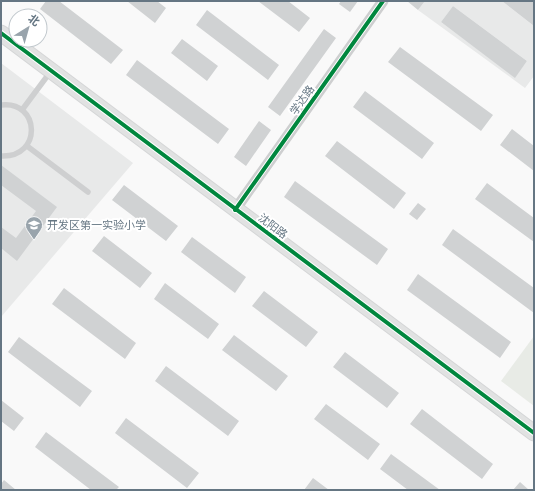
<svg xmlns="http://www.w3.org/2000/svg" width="535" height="491" font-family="'IBM Plex Sans','Noto Sans SC',sans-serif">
  <rect width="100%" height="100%" fill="#f9f9f9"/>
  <path fill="#e8e9e9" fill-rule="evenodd" d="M425,1H502L534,26V76L525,88L418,10ZM453,6L527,61L515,77L441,22Z
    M1,63L133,163L1,317Z"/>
  <path fill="#e8ebe6" d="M534,336V406L501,381Z"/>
  <path fill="#d0d2d3" d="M46,1H59L123,50L111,64L40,9Z
    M127,1H157L166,8L155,23Z
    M258,1H288L310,18L299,32Z
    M341,1H358L350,12L339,4Z
    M407,1H425L418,10Z
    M502,1H534V26Z
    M453,6L527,61L515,78L441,22Z
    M207,10L279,65L268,80L196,25Z
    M324,29L336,38L280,116L268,107Z
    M182,39L218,66L207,81L171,53Z
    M400,47L493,115L481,131L388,62Z
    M137,60L229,129L218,144L126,75Z
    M365,91L434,143L422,159L353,107Z
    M259,121L271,130L246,166L234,157Z
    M512,129L534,146V171L500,145Z
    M337,141L406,193L394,209L325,156Z
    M1,165L57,207L17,261L1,248V227L16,238L36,211L1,185Z
    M295,181L388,249L377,265L284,197Z
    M487,183L534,218V242L475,199Z
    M124,185L178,226L166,241L112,200Z
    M418,203L426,209L417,220L409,214Z
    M453,229L534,288V313L442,245Z
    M104,236L152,273L140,288L92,251Z
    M192,237L246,277L235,293L181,252Z
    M418,274L511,342L500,358L407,290Z
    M165,283L219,324L208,339L154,299Z
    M64,288L136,343L125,359L52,304Z
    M264,291L318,332L306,347L252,306Z
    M234,335L288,376L276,391L222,350Z
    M19,337L92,391L80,407L8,352Z
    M345,352L399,393L387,408L333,367Z
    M166,366L239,421L228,436L155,381Z
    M1,400L24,418L14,431L1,421Z
    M326,404L380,444L368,460L314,419Z
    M422,409L493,464L482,479L410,424Z
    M126,418L199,473L187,488L115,433Z
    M46,432L119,487L116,490H91L35,447Z
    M391,454L440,490H408L380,469Z
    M313,478L329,490H304Z
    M4,480L16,490H1V484Z
    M520,482L529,490H513Z"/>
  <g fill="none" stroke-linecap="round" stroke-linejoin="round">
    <g stroke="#d5d6d7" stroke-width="17">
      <path id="secondary" d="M1,33L534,433"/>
    </g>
    <path stroke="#cecfd0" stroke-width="5.5" d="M1,105C40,100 43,158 1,156
      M22,110L51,71
      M27,146L88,192"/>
    <path stroke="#cecfd0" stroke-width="11" d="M235,210L383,1"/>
    <use href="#secondary" stroke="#e1e2e2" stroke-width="15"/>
    <g stroke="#fff" stroke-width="6">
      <path id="cycleway" d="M1,33L534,433
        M235,210L383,1"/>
    </g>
    <use href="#cycleway" stroke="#00873e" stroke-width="4"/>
  </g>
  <defs>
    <g id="school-pin" transform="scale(0.9)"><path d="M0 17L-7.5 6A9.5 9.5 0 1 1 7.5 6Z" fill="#99a4ac" stroke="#fff"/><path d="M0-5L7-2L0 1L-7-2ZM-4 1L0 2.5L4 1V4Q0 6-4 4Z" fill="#fff"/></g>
  </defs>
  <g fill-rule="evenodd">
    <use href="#school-pin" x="34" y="225"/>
  </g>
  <g text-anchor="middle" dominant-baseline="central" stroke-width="4" stroke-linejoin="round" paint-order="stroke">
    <g font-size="11" fill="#657683" stroke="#fff">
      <text transform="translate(302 100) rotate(-55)">学达路</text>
      <text transform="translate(273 226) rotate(37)">沈阳路</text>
    </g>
    <g font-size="11" fill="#657683" stroke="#fff" text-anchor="start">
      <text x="47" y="225">开发区第一实验小学</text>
    </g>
  </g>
  <rect width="535" height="491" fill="none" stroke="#657683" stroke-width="4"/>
  <g transform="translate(28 28) rotate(37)"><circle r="19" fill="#ffffff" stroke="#c1c8cd"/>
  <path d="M0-3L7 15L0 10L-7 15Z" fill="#99a4ac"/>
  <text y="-6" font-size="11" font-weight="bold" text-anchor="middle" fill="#657683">北</text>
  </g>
</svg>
